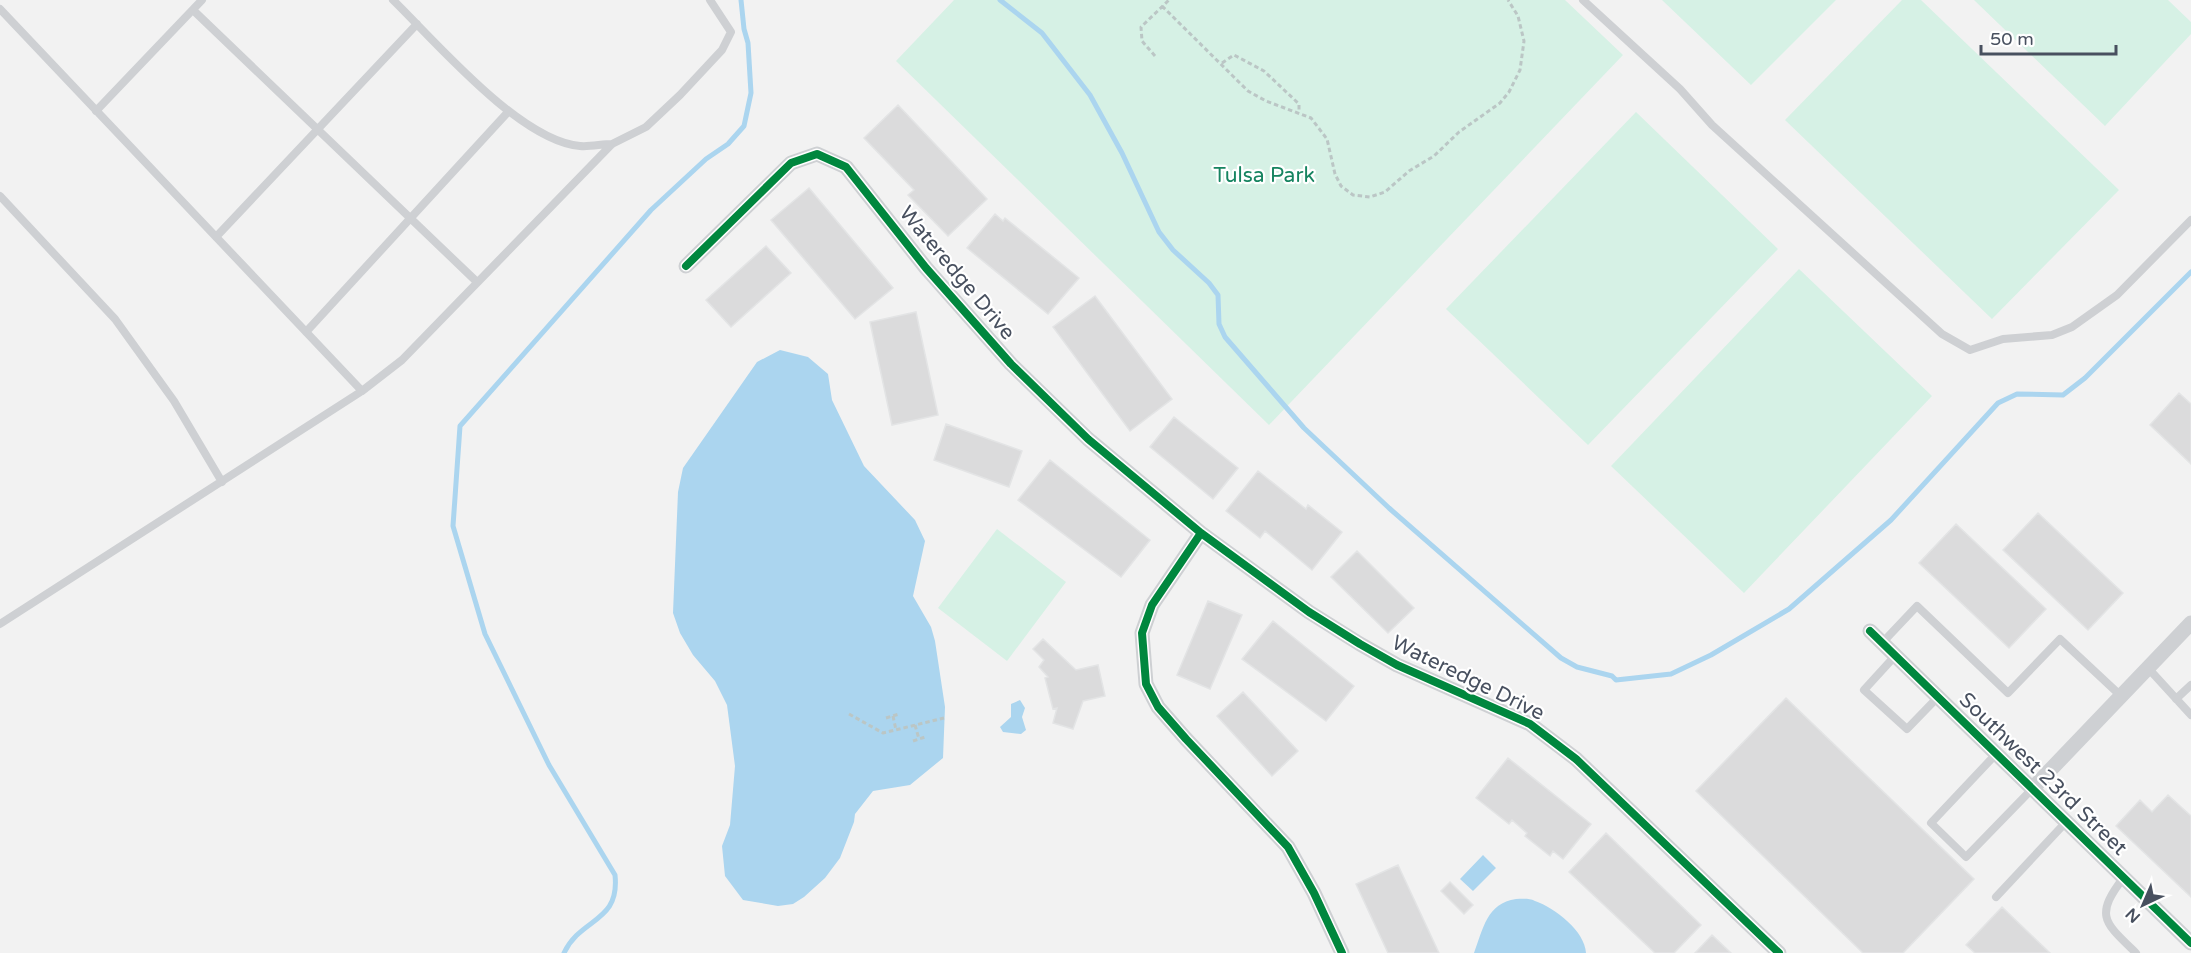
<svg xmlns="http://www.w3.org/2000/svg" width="2191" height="953" font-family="'Varela Round',sans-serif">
  <rect width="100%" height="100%" fill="#f2f2f2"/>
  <path fill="#d6f1e5" d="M954,0H1565L1623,55L1269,425L896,61Z
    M1662,0H1836L1751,85Z
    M1902,0H1921L2119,190L1992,319L1785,120Z
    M1974,0H2168L2191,22V34L2105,126Z
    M1636,112L1778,249L1588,445L1446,309Z
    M1799,269L1932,396L1744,593L1611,466Z
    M997,529L1066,582L1007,661L938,608Z"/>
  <path fill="#abd5ef" d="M780,350L808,357L828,374L832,400L864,466L915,520L925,541L913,596L931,627L935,641L945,707L943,758L910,785L873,791L855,814L854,822L840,858L825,878L804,897L793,904L778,906L743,900L725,876L722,846L730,825L735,766L727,705L715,681L693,655L680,633L673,613L678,492L683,468L757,362Z
    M1020,700L1025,708L1022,717L1026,730L1021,734L1003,732L1000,727L1011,717V704Z
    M1483,855L1496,868L1473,891L1460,879Z
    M1516,899C1522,899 1529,898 1535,901C1555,908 1585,931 1586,953H1474C1483,929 1487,903 1516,899Z"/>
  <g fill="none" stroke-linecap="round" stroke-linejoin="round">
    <path stroke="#abd5ef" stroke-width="5" d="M1000,0L1042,33L1090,95L1122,153L1159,232L1173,250L1209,283L1218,295L1219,324L1225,337L1304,428L1389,508L1561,658L1577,667L1612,676L1616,680L1671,674L1711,655L1789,609L1891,520L1998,403L2017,394L2063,395L2085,378L2191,272
      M564,953C581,917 620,923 615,875L549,765L485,634L453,526L460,426L651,210L706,159L728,144L744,126L751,93L748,43L744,29L741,0"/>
  </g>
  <path fill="#dbdbdc" stroke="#e3e4e5" stroke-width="1.5" d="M898,105L987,199L948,236L908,195L914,190L864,138Z
    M809,188L893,288L855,319L771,220Z
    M995,214L1003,221L1005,218L1079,278L1048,314L967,248Z
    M766,246L791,273L731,327L706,300Z
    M1095,296L1172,399L1130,431L1053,327Z
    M916,312L938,415L892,425L870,322Z
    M2179,393L2191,404V464L2150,425Z
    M1174,417L1238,468L1213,499L1150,447Z
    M946,424L1022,451L1009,487L934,460Z
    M1050,460L1150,540L1121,577L1018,500Z
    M1258,471L1306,509L1308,505L1342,532L1312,570L1265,531L1260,538L1226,511Z
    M2038,513L2123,593L2088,630L2003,550Z
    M1956,524L2046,609L2009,648L1919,563Z
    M1357,551L1414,608L1388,633L1331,577Z
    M1208,601L1242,615L1210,689L1177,675Z
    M1273,621L1354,686L1326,721L1242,659Z
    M1043,639L1076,670L1098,665L1105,696L1083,701L1073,729L1053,723L1057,708L1053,709L1045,678L1048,677L1039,667L1044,660L1033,649Z
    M1243,692L1298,751L1272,776L1217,716Z
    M1786,698L1974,879L1903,953H1863L1696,791Z
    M1508,758L1591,824L1563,859L1553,851L1550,856L1525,836L1527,833L1512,820L1509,824L1476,798Z
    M2168,795L2191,816V897L2116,826L2140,800L2152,812Z
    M1606,833L1701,925L1674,953H1655L1569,872Z
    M1398,865L1439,953H1388L1356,884Z
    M1450,882L1473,905L1464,914L1441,891Z
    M2002,907L2050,953H1975L1966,945Z
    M1712,935L1731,953H1695Z"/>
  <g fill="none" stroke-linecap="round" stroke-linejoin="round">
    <path stroke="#bbc6c5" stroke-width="3" stroke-dasharray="4.5 3" stroke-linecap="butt" d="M1162,6L1248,91L1266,101L1311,118L1327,139L1335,174L1341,186L1353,195L1370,197L1385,192L1409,171L1434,156L1459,132L1500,103L1509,92L1520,70L1524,41L1518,16L1508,0
      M1155,56L1142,41L1141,27L1169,0
      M1222,63L1234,55L1264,71L1299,104V112
      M849,714L883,733L944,718
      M893,716L896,730
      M886,718L899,714
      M915,725L919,739
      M913,741L925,737"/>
    <path stroke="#ced0d3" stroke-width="8" d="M393,0C436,42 520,141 580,146C590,147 602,144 612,144
      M1583,0L1680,89L1712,125L1942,334L1970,350L2003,339L2052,335L2072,327L2117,295L2191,220
      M0,9L362,391
      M193,10L477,282
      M96,111L202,0
      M0,196L115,319L174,401L222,482
      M216,237L417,24
      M306,332L508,112
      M0,624L362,391L402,360L612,144L646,127L680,95L722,50L731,32L710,0
      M1882,643L1917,606L2008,693L2060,639L2121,696
      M1895,656L1864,690L1907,729L1938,697
      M2148,668L2191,715
      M2176,699L2191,685
      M1997,753L1931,823L1966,857L2033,788
      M2124,877C2094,916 2104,922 2136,953
      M1996,897L2067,821"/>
    <path stroke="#ced0d3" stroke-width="15" d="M686,266L791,163L817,154L846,167L926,268L1011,364L1088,439L1201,533L1309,612L1360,644L1397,665L1530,724L1576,759L1779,953
      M1201,533L1152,605L1142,633L1146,684L1158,707L1186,739L1288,847L1314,893L1342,953
      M1870,631L2191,943
      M2033,788L2191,623"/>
    <g stroke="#fff" stroke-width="11">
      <path id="cycleway" d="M686,266L791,163L817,154L846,167L926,268L1011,364L1088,439L1201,533L1309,612L1360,644L1397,665L1530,724L1576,759L1779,953
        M1201,533L1152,605L1142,633L1146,684L1158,707L1186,739L1288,847L1314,893L1342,953
        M1870,631L2191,943"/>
    </g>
    <use href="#cycleway" stroke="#00873e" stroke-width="8"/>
  </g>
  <g text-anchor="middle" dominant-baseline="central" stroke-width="4.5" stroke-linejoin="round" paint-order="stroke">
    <g font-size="21" fill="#168460" stroke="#fff">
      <text x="1264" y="175">Tulsa Park</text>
    </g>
    <g font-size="21" fill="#48505f" stroke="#fff">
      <text transform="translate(957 273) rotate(50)">Wateredge Drive</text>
      <text transform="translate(1468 678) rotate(26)">Wateredge Drive</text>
      <text transform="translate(2043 774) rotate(44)">Southwest 23rd Street</text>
    </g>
  </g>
  <g transform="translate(2143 905) rotate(224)" stroke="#ffffff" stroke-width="4.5" paint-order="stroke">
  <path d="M0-4.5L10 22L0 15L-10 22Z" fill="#48505f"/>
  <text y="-9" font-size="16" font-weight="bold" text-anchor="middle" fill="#48505f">N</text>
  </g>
  <path d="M1981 45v9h135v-9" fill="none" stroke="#48505f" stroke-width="3"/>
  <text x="1990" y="45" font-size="18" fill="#48505f" stroke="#ffffff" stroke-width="4.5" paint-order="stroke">50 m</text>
</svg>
